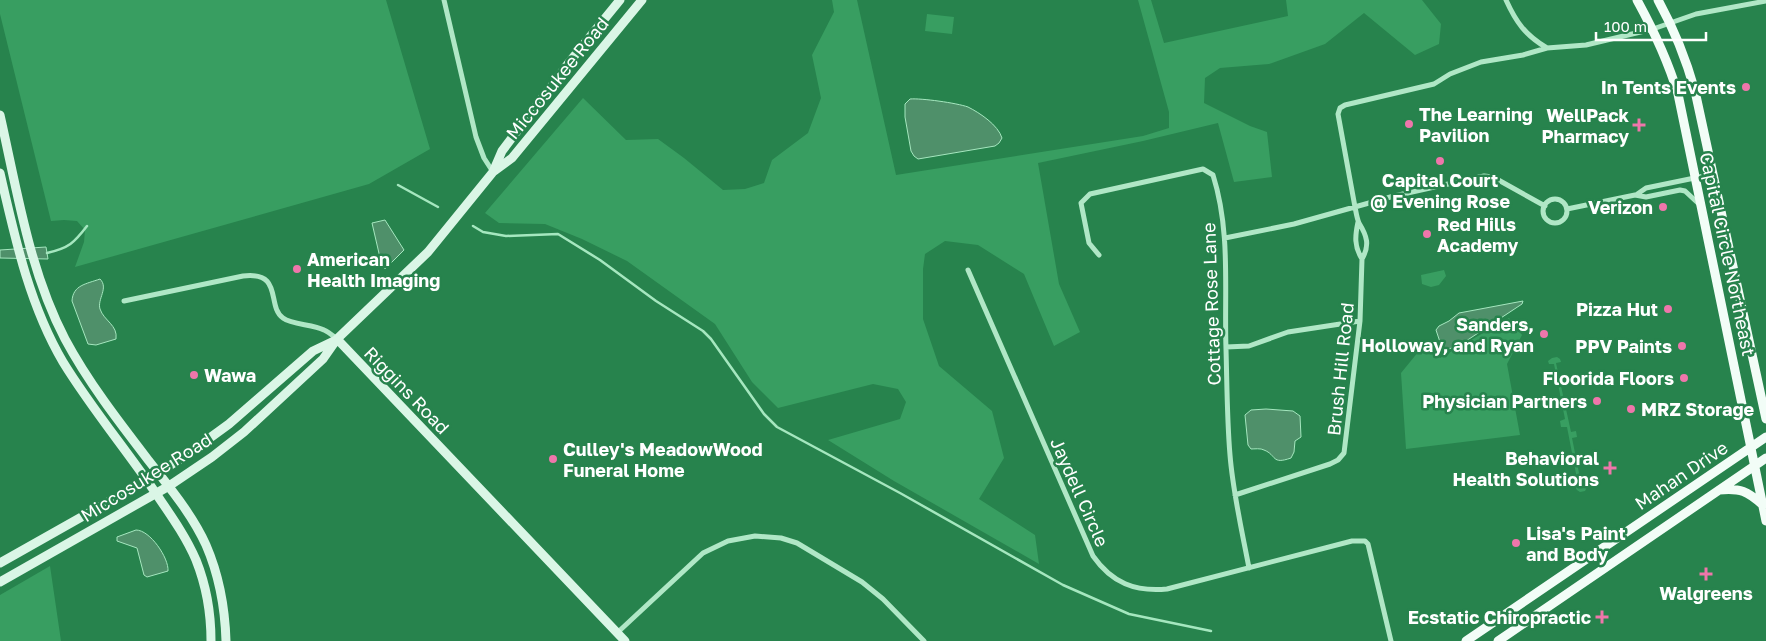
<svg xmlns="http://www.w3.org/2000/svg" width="1766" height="641" font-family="'Golos Text',sans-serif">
  <rect width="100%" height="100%" fill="#27834d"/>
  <path fill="#389e61" d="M0,0H386L430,149L369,184L75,267L84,242L85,230L77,221L64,220L51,221L0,14Z
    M832,0H857L896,175L1143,136L1169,128V112L1138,0H1151L1164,43L1288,16L1286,0H1422L1441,24L1439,44L1415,55L1364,13L1325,44L1269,64L1220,68L1205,78L1204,103L1250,126L1267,132L1272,177L1234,182L1218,123L1143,141L1038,163L1059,284L1080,332L1054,346L1024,274L978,245L945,241L925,254L923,269V319L939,366L992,411L1004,458L979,499L1035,535L1039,564L894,481L828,440L900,419L906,402L898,389L873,384L778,408L752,382L715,324L627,261L582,239L545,224L499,223L485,213L583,98L626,140L658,139L684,158L723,190L745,189L764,183L772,160L808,133L821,98L812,55L834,12Z
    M927,14L954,17L952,34L925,31Z
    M1444,270L1446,276L1439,285L1431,287L1422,284L1421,275Z
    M1509,318L1522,335L1507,364L1520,435L1406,449L1401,373L1428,340L1440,358Z
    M1557,357L1560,359L1561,362L1556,363L1571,432L1576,431L1577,437L1572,438L1581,483L1587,482V487L1585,491L1580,492L1577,490L1574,485L1578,484L1567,427H1561L1560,421L1565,419L1554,364H1549L1548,361L1552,358Z
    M50,566L61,641H0V595Z"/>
  <path fill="#4f906a" stroke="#a5e7bf" d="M910,99C921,98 957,103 968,107C980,113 998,125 1002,138L999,143L995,146L918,159L914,156L911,151L905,117V104Z
    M385,220L404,250L385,269L381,262L372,223Z
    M46,247L48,259L0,258V250Z
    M100,279C109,288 97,299 100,309C104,321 118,325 116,339L96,345L88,344L72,301C73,285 86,284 100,279Z
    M1523,301L1522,304L1460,345L1443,351L1436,330L1439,326L1449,321L1459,313Z
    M1266,409L1293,411L1300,416L1301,437L1295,441L1294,452L1291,458C1271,465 1277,455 1264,450C1261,448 1254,449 1251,449L1248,445L1245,415L1251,410Z
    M136,530C150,530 169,558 168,571L147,577L144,575L137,548L117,541V537Z"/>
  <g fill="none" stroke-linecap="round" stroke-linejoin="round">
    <path stroke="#a5e7bf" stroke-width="2.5" d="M398,185L438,207
      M473,226L483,232L506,236L558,234L600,260L656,301L703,331L711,339L764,414L777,427L900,493L1063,585L1129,614L1211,631
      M47,253C69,248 74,243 87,226"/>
    <path stroke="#b0e7c6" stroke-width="5" d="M444,0L476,137L484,158L493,172
      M1506,0C1516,22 1525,35 1547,48
      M1636,195L1646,188L1714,174
      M1543 211a12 12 0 1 1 24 0a12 12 0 1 1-24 0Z
      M1567,209L1635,195L1646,197L1680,190L1685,191L1699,204
      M1358,222C1355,236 1354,246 1362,259
      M1225,238L1294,224L1394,196L1484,176L1493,177L1545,206
      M1099,255L1089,243L1081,203L1090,194L1203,169L1213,175C1231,232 1224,290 1226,349C1227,384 1227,420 1230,455C1233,493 1242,531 1249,568
      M968,270L1093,556C1112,583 1135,592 1167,589L1352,541H1365L1368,544L1391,641
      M124,301L243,276C284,271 266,306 283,318C292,325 313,324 324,330C329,332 333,336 337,339
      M1226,347L1249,346L1288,332L1360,321
      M1235,495L1330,464L1338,460L1344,453L1360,321L1362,259C1370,245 1367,236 1359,223C1357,219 1356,212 1355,207L1338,114L1340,108L1345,105L1434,84L1450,74L1481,62L1523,55L1547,48L1586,45L1653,29L1696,14L1766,1
      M617,633L703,553L728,541L755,536L781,538L797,543L862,582L883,599L924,641"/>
    <path stroke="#daf6e6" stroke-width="9" d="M0,115C17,190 29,270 65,339C88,382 119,422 149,461C169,487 192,514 206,545C219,575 225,608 226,641
      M493,172L502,151L571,60L620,0
      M0,173C15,238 29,304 63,362C93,411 130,454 161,501C174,520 187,539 196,560C206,585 211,614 211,641
      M337,339L625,641
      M0,563L147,480L185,456L229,424L313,351L336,340
      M0,582L169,486L212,457L244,432L323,359L337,339L428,252L493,172L512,158L642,0"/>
    <path stroke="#f2fdf7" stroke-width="9" d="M1637,0C1654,31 1668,61 1678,94L1766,521
      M1658,0C1674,29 1686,59 1695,91L1766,419
      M1719,490C1741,488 1747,491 1763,505
      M1466,641L1766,437
      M1498,641L1766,458"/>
  </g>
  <g fill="#ef76ab" stroke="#27834d" stroke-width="2">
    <circle cx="1746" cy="87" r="5"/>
    <circle cx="1409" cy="124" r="5"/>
    <path d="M1636.5 117.5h5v5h5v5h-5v5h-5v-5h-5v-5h5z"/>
    <circle cx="1440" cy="161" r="5"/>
    <circle cx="1663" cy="207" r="5"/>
    <circle cx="1427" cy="234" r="5"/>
    <circle cx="297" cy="269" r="5"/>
    <circle cx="1668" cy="309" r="5"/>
    <circle cx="1544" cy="334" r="5"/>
    <circle cx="1682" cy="346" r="5"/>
    <circle cx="194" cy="375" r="5"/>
    <circle cx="1684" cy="378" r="5"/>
    <circle cx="1597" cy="401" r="5"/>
    <circle cx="1631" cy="409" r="5"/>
    <circle cx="553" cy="459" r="5"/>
    <path d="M1607.5 460.5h5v5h5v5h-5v5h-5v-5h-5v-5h5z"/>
    <circle cx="1516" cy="543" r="5"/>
    <path d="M1703.5 566.5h5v5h5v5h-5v5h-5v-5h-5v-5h5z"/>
    <path d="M1599.5 609.5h5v5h5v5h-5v5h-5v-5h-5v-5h5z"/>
  </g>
  <g text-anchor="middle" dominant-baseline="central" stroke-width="5" stroke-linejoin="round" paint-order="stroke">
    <g font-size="18" fill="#fff" stroke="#27834d">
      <text transform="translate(557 78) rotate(-51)">Miccosukee Road</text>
      <text transform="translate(1728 254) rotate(78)">Capital Circle Northeast</text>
      <text transform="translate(1211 304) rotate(-92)">Cottage Rose Lane</text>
      <text transform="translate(1340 369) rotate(-84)">Brush Hill Road</text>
      <text transform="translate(407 390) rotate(46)">Riggins Road</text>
      <text transform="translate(1681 475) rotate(-34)">Mahan Drive</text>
      <text transform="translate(146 477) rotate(-32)">Miccosukee Road</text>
      <text transform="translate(1080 492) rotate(66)">Jaydell Circle</text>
    </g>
    <g font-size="18" font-weight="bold" fill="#fff" stroke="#27834d" text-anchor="end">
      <text x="1736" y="87">In Tents Events</text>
      <text x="1419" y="114" text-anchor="start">The Learning<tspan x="1419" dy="21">Pavilion</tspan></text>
      <text x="1629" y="115">WellPack<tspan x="1629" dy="21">Pharmacy</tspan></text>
      <text x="1440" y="180" text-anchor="middle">Capital Court<tspan x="1440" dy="21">@ Evening Rose</tspan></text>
      <text x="1653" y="207">Verizon</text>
      <text x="1437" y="224" text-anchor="start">Red Hills<tspan x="1437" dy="21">Academy</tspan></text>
      <text x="307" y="259" text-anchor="start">American<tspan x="307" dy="21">Health Imaging</tspan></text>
      <text x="1658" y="309">Pizza Hut</text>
      <text x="1534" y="324">Sanders,<tspan x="1534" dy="21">Holloway, and Ryan</tspan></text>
      <text x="1672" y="346">PPV Paints</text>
      <text x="204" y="375" text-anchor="start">Wawa</text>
      <text x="1674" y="378">Floorida Floors</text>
      <text x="1587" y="401">Physician Partners</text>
      <text x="1641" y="409" text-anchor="start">MRZ Storage</text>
      <text x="563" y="449" text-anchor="start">Culley's MeadowWood<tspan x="563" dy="21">Funeral Home</tspan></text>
      <text x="1599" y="458">Behavioral<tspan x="1599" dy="21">Health Solutions</tspan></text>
      <text x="1526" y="533" text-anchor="start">Lisa's Paint<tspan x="1526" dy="21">and Body</tspan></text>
      <text x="1706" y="593" text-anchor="middle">Walgreens</text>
      <text x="1591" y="617">Ecstatic Chiropractic</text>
    </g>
  </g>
  <path d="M1596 32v8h110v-8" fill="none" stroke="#ffffff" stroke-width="2.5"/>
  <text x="1604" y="32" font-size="15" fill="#ffffff" stroke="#27834d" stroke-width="4" paint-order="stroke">100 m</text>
</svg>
